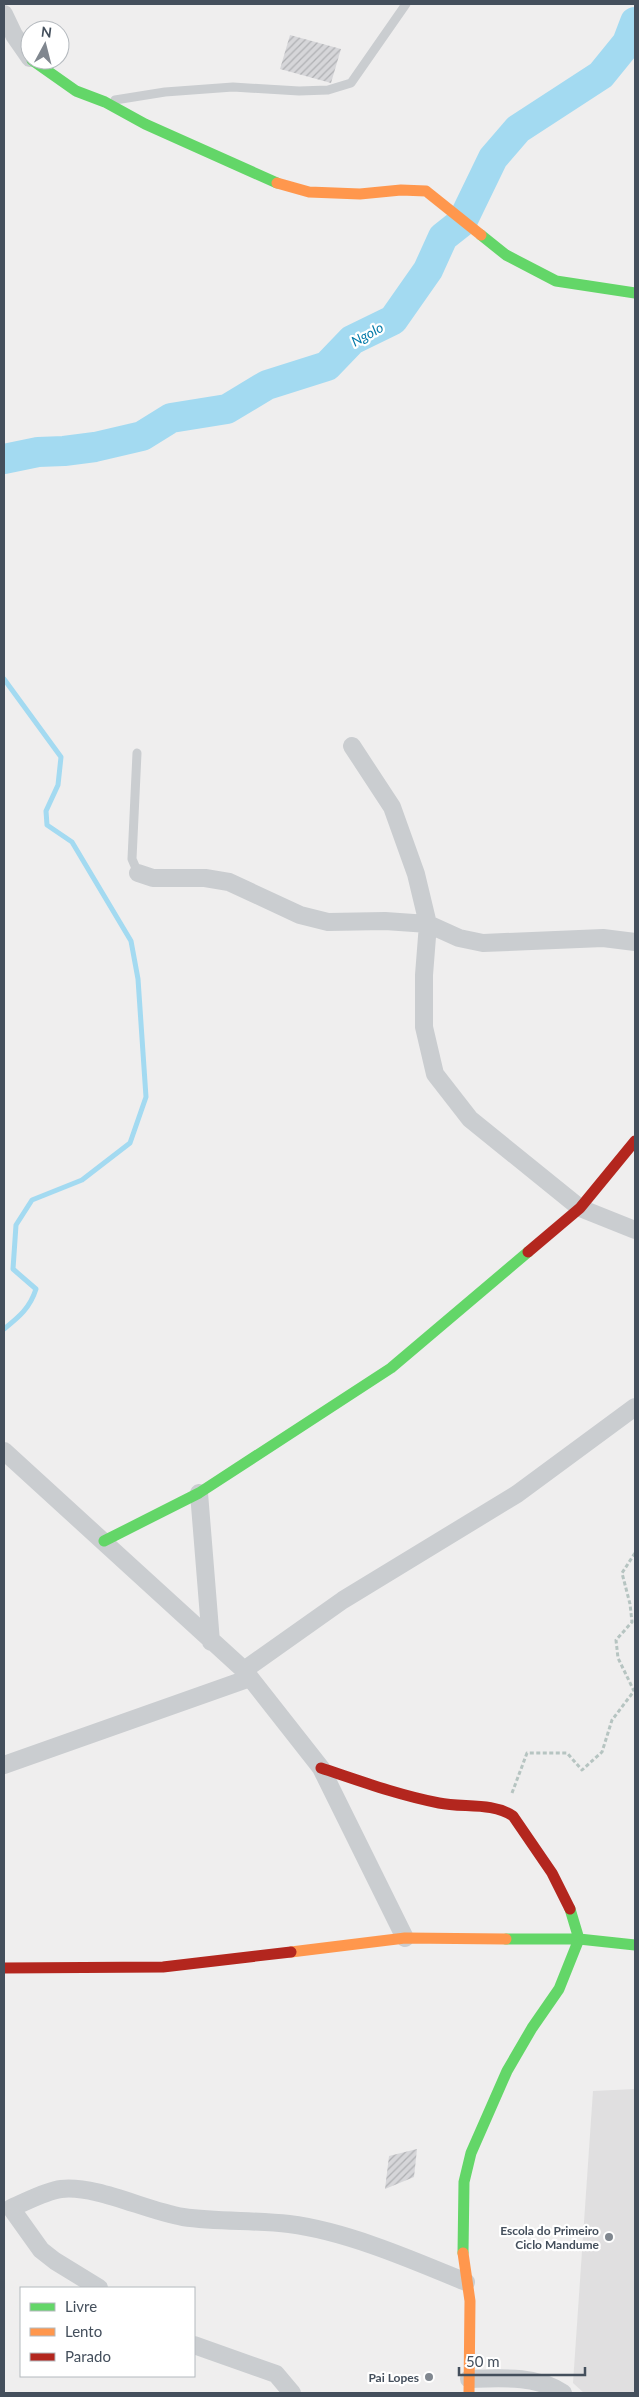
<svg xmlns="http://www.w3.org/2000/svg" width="639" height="2397" font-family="Lato,sans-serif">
  <defs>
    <pattern id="building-hatch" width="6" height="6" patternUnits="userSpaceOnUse" patternTransform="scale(1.25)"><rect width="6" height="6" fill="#d6d6d9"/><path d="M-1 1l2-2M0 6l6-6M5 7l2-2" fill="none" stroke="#afb0b3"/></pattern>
  </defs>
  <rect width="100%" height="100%" fill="#efeeee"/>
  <path fill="#e0dfe0" d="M635,2089V2393H584L573,2383L593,2091Z"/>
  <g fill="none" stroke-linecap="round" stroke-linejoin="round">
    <path stroke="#a3daf1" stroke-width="5" d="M4,679L61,757L58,785L46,811L47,825L72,842L131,941L138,979L146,1097L130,1143L82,1180L32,1200L16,1225L13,1269L36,1289C30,1308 19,1317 4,1329"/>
    <path stroke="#a3daf1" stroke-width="30" d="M4,459L38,452L64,451L95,447L142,436L171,418L227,409L267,385L327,366L352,340L393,320L428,270L443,237L462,222L493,158L518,129L601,75L627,43L635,22"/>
  </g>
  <path fill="url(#building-hatch)" d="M290,35L341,49L331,83L280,69Z
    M417,2149L414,2177L385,2189L389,2156Z"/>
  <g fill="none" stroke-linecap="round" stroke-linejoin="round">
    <path stroke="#b6c4c1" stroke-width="3" stroke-dasharray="4 2.5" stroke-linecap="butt" d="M512,1793L527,1753H567L582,1770L602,1752L612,1720L634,1691L618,1658L616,1640L632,1622L630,1604L622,1573L635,1553"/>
    <path stroke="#cacdd0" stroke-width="9" d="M115,100L165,92L233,87L299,91L328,90L351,83L406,4
      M137,753L132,859L138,873"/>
    <path stroke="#cacdd0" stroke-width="18" d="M4,14L14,35L30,58
      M352,746L392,807L416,874L428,924L424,975V1027L435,1074L470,1119L580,1208L635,1230
      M138,873L153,878H205L229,882L300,915L328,922L385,921L428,924L459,938L483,943L603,938L635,942
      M4,1451L244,1670L321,1768L405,1938
      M199,1493L211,1642
      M244,1670L343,1600L517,1494L635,1407
      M4,1765L250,1678
      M99,2288L55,2261L41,2250L11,2208C26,2202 45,2191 61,2189C97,2185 146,2211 183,2217C218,2222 254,2220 289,2224C346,2231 413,2260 466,2282
      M194,2345L276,2374L292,2393
      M469,2379C500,2378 536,2375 563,2393"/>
    <path stroke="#63d668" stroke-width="11" d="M32,60L76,91L105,102L145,124L277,183
      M481,235L506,255L556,281L635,293
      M104,1541L199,1493L391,1368L528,1252
      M506,1939H579L635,1945
      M463,2253L464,2182L471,2153L507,2071L532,2028L559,1989L579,1939L570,1909"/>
    <path stroke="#ff974d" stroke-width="11" d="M277,183L309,192L360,194L401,190L426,191L481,235
      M291,1952L405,1938L506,1939
      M463,2253L470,2301L469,2393"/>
    <path stroke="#b3261e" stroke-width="11" d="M528,1252L580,1208L635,1141
      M321,1768C360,1781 398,1795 439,1803C463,1808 492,1802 513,1816L552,1873L570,1909
      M4,1968L163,1967L291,1952"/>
  </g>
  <g fill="#80878f" stroke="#fff" stroke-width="2">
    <circle cx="609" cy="2237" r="5"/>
    <circle cx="429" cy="2377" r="5"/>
  </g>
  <g text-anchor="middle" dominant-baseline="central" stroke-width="4.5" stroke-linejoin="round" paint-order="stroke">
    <g font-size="12" font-weight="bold" fill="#444f5c" stroke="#fff" text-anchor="end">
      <text x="599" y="2230">Escola do Primeiro<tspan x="599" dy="14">Ciclo Mandume</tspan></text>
      <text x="419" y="2377">Pai Lopes</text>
    </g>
    <g font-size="14" font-style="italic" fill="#037aa9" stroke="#fff">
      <text transform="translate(367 334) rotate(-29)">Ngolo</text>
    </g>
  </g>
  <rect width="639" height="2397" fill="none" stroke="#444f5c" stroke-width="10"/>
  <rect x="20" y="2287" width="175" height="90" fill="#ffffff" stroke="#b4b9be"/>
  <rect x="30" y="2303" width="25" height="8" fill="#63d668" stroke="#b4b9be"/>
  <text x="65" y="2312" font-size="15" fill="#444f5c">Livre</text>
  <rect x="30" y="2328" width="25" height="8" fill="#ff974d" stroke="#b4b9be"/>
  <text x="65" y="2337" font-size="15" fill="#444f5c">Lento</text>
  <rect x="30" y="2353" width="25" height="8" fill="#b3261e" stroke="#b4b9be"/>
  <text x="65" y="2362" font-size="15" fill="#444f5c">Parado</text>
  <g transform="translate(45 45) rotate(7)"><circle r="24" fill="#ffffff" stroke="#b4b9be"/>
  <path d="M0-4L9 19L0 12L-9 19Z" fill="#80878f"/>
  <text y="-8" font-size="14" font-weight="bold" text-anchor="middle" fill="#444f5c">N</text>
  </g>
  <path d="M459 2367v8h126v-8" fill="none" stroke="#444f5c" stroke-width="2.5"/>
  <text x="466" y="2367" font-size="15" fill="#444f5c" stroke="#ffffff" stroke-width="4" paint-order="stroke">50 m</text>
</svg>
